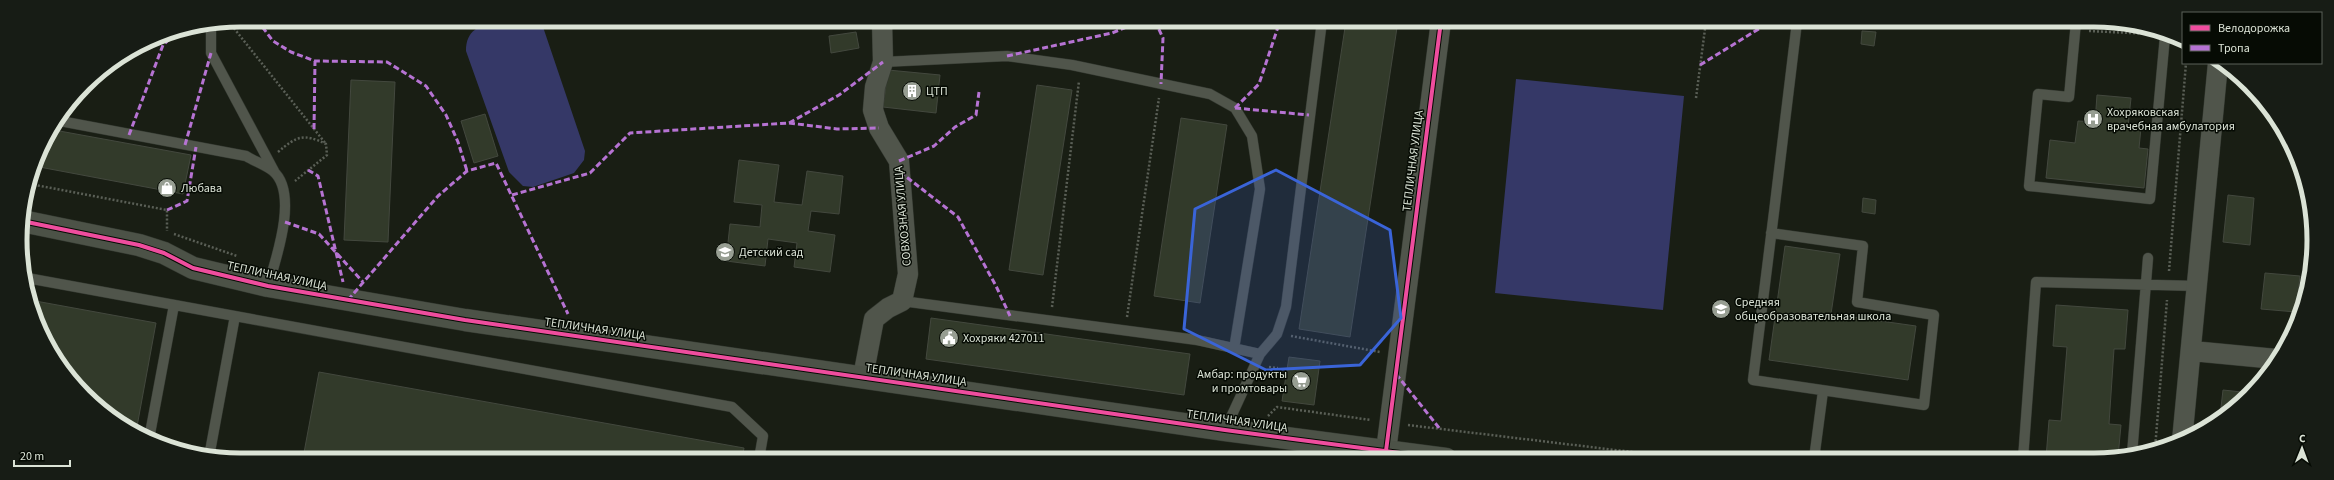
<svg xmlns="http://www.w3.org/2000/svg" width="2334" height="480" font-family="'Source Sans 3',sans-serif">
  <rect width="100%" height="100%" fill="#191e14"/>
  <path fill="#353867" d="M497,20H538L542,24L585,151L584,160L574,173L533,187L523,186L509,172L466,51C466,30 479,26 497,20Z
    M1516,79L1684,96L1663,310L1495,293Z"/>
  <path fill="#323a2a" stroke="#43483e" d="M907,21H940V24L907,26Z
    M1008,21H1025L1011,26Z
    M1346,21H1398L1350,337L1299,329Z
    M1862,31L1876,32L1874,46L1861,44Z
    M856,32L859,48L831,53L829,36Z
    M888,70L940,75L936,113L883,107Z
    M351,80L395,82L388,242L344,240Z
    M1037,85L1072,90L1043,275L1009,270Z
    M2097,95L2131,98L2128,127L2141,128L2139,148L2148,149L2144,188L2046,178L2050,140L2075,143L2078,121L2095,122Z
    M485,114L498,156L474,163L461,121Z
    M1181,118L1227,125L1200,303L1154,296Z
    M54,130L191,155L183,194L34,166L37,156Z
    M739,160L779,165L774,202L802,205L807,171L843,176L839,214L811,211L808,231L835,235L830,272L794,267L797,243L768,239L765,266L726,261L730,224L760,227L762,205L734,202Z
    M2228,195L2254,198L2250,245L2223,242Z
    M1863,198L1876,200L1875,214L1862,212Z
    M1785,246L1840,254L1831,314L1916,326L1908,380L1769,360Z
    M2265,273L2300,276L2296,312L2261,309Z
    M30,300L156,323L136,432L74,385L32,311Z
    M2056,305L2128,310L2125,349H2114L2109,424L2121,425L2118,457L2109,460L2046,458L2049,420L2061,421L2067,347L2053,346Z
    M931,318L1190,354L1184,395L926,359Z
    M1289,357L1320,361L1314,405L1282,401Z
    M319,372L744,448L742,459L303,458Z
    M2223,390L2251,393L2220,416Z"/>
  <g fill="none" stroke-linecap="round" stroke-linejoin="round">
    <g stroke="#333830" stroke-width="11">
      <path id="lane" d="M2076,22L2069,97L2038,94L2029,186L2150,199L2165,36
        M211,26V53L274,171
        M883,62L1007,56L1072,65L1210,94L1235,108L1252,136L1260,189L1234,349
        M60,121L246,156C254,161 266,165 273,171C299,193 276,259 268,286
        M1771,233L1863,246L1857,302L1934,315L1924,405L1753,380C1768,261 1783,141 1797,22
        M27,278L732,407L763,436L759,459
        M902,301L1197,340L1260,354
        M1225,430L1260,354L1277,334L1286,307L1322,21
        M149,439L174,305
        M2132,454L2148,258
        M209,457L235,316
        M1814,459L1823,391
        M2023,459L2036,282L2198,286"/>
    </g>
    <g stroke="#333830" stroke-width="21">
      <path id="street" d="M2192,351L2276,359
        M863,377L874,319L888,308L902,301L908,274L899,161L879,128L873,110L875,87L883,62L882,21
        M2182,441L2218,63
        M1386,451L1441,21"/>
    </g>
    <g stroke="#333830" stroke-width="23">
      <path id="secondary" d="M22,221L139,245L164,253L193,268L268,286L465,320L1225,430L1446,459"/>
    </g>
    <path stroke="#5a5f56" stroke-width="2.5" stroke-dasharray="2 2" stroke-linecap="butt" d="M229,22L326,144
      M2089,31L2152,34
      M1696,98L1705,29
      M278,152C297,136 303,133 326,144L327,155L295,181
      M30,184L167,210V231
      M174,234L237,256
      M2169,271L2186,63
      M1052,307L1079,81
      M1127,317L1159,98
      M1291,336L1380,352
      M1269,367L1278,368
      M1268,416L1277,407L1371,420
      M1408,425L1690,459
      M2155,449L2167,300"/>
    <use href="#lane" stroke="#50554b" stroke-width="10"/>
    <use href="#street" stroke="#50554b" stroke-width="20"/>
    <use href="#secondary" stroke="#4c5247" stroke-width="22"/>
    <path stroke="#b673d3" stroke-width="3" stroke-dasharray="6 3" stroke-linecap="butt" d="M257,20L273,41L291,52L315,61L387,62L426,86L446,115L458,142L467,171
      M1155,21L1163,38L1161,84
      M1007,56L1112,33L1141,21
      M1700,65L1770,22
      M1235,108L1259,84L1280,21
      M1235,108L1309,115
      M789,123L837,129L879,128
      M314,129L315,61
      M129,135L163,45L177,32
      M185,145L211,53
      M899,161L934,146L955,127L976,115L979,92
      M308,170L318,176L343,282
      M900,172L958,217L996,286L1010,316
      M512,195L590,173L630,133L789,123L839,95L883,62
      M167,210L187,201L196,147
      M285,222L319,234L363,282
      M348,300L438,196L467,171L496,163L568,314
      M1396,374L1440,429"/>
    <g stroke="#060b04" stroke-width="6">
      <path id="cycleway" d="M22,221L139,245L164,253L193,268L268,286L465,320L1225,430L1446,459
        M1386,451L1441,21"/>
    </g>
    <use href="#cycleway" stroke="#ef4d9e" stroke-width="4"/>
  </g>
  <path fill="#3a64d8" fill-opacity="0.2" stroke="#3a64d8" stroke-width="3" stroke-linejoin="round" d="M1276,170L1390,230L1401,318L1360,365L1266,370L1184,329L1195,209Z"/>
  <defs>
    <g id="building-disc" transform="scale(1)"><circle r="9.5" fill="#979e92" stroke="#060b04"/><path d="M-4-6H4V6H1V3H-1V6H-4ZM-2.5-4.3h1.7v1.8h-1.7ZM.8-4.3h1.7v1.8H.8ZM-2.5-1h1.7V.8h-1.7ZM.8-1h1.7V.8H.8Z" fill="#fff"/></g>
    <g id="hospital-disc" transform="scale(1)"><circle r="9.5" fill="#979e92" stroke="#060b04"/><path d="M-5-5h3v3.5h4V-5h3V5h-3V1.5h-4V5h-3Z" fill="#fff"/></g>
    <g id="shop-disc" transform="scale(1)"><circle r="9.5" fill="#979e92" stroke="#060b04"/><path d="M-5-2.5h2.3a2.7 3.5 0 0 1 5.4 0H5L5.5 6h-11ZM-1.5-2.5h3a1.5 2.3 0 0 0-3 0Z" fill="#fff"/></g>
    <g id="school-disc" transform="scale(1)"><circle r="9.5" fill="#979e92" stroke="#060b04"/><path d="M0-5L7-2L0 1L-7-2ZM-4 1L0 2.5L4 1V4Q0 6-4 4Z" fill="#fff"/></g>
    <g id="civic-disc" transform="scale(1)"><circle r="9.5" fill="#979e92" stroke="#060b04"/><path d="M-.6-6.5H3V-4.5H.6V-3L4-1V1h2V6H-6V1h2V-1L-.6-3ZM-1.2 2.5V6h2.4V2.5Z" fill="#fff"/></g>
    <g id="supermarket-disc" transform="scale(1)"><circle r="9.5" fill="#979e92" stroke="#060b04"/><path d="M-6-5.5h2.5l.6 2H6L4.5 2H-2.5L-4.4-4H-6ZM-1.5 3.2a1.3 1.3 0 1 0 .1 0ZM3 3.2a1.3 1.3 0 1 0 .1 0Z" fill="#fff"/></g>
  </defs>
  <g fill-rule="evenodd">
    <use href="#building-disc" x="912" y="91"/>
    <use href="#hospital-disc" x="2093" y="119"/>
    <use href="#shop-disc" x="167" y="188"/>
    <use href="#school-disc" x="725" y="252"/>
    <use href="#school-disc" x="1721" y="309"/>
    <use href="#civic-disc" x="949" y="338"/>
    <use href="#supermarket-disc" x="1301" y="381"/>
  </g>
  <g text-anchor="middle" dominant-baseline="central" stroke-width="3" stroke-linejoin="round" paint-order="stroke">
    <g font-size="12" fill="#dbe3d6" stroke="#060b04" text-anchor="start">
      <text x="926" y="91">ЦТП</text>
      <text x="2107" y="112">Хохряковская<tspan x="2107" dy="14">врачебная амбулатория</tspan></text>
      <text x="181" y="188">Любава</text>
      <text x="739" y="252">Детский сад</text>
      <text x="1735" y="302">Средняя<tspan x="1735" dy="14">общеобразовательная школа</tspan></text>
      <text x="963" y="338">Хохряки 427011</text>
      <text x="1287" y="374" text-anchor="end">Амбар: продукты<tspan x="1287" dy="14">и промтовары</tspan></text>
    </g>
    <g font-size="12" fill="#dbe3d6" stroke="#060b04">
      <text transform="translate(1413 161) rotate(-83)">ТЕПЛИЧНАЯ УЛИЦА</text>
      <text transform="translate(903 216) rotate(-95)">СОВХОЗНАЯ УЛИЦА</text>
      <text transform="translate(277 276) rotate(12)">ТЕПЛИЧНАЯ УЛИЦА</text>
      <text transform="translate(595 329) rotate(8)">ТЕПЛИЧНАЯ УЛИЦА</text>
      <text transform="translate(916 375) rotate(8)">ТЕПЛИЧНАЯ УЛИЦА</text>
      <text transform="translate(1237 421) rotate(8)">ТЕПЛИЧНАЯ УЛИЦА</text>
    </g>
  </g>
  <path d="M0 0H2334V480H0ZM240 27H2094A213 213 0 0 1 2307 240V240A213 213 0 0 1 2094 453H240A213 213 0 0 1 27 240V240A213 213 0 0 1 240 27Z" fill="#171c15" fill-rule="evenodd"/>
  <path fill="none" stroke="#dbe3d6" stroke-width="5" d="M240 27H2094A213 213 0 0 1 2307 240V240A213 213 0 0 1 2094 453H240A213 213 0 0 1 27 240V240A213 213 0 0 1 240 27Z"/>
  <rect x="2182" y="12" width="140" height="52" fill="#060b04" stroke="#5b6158"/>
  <rect x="2190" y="25" width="20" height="6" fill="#ef4d9e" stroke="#5b6158"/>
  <text x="2218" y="32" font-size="12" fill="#dbe3d6">Велодорожка</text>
  <rect x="2190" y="45" width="20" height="6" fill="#b673d3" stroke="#5b6158"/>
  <text x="2218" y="52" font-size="12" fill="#dbe3d6">Тропа</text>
  <g transform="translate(2302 448) rotate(1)" stroke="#060b04" stroke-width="3" paint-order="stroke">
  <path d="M0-3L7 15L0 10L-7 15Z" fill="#dbe3d6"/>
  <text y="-6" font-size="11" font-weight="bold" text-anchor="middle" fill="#dbe3d6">С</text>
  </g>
  <path d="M14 460v6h56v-6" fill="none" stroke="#dbe3d6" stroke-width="2"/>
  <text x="20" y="460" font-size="12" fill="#dbe3d6" stroke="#060b04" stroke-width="3" paint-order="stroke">20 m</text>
</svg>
